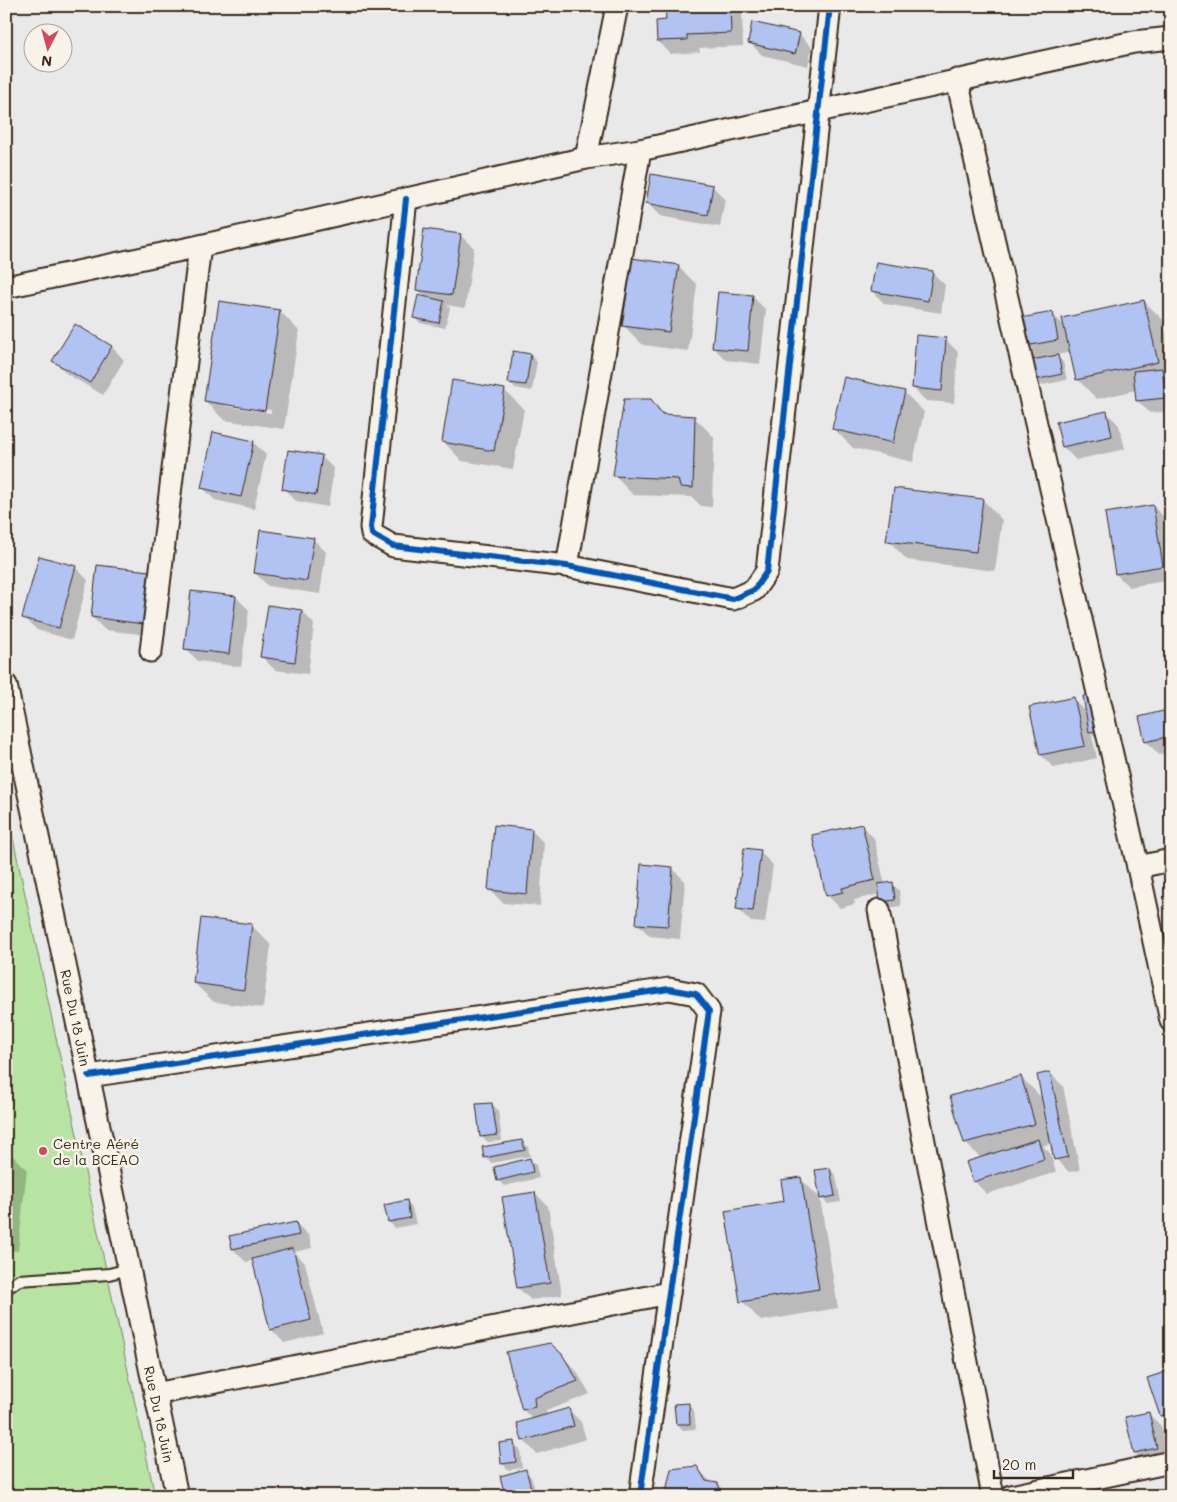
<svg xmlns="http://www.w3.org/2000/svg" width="1177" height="1502" font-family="Mali,sans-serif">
  <rect width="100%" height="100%" fill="#e9e9ea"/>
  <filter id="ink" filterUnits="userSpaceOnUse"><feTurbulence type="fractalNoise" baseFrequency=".02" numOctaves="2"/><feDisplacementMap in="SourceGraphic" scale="10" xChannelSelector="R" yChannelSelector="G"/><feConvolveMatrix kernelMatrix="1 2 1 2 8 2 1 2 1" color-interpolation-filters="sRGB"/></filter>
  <g filter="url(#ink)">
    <path fill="#b7e4a2" stroke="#798760" d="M6,806L155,1496H6Z"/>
    <path fill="#0003" fill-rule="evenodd" d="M666,6H736L742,12L743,46L699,48L700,52L671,54L658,41L667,21Z
      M799,34L812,47L808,66L762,55L749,42Z
      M712,186L725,199L720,227L660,216L647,203Z
      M461,236L474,248L465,308L447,305L450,308L445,328L420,323L414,317L426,298L417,289Z
      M678,266L697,285L688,351L643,345L623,325Z
      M932,272L945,285L941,313L885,304L872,291Z
      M753,297L766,310L760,364L726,360L713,347Z
      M1144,301L1163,320L1171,354V411L1150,413L1137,400L1136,390L1097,399L1078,380L1071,352L1056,355L1063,362L1067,380L1038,386L1031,380L1035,360L1021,346L1052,314L1065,326Z
      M220,302L280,311L299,331L284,429L224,420L205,401ZM225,403L271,410V413L225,406Z
      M76,326L112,347L124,360L103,395L67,374L54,361Z
      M945,339L958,352L954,403L926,401L913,388Z
      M530,355L537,362L532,391L515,388L509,382Z
      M504,390L524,409L513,469L462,461L443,441Z
      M904,392L924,412L913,462L853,448L834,429Z
      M650,400L666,415L694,417L714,437L712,507L701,506L692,497L633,495L614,475Z
      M1106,412L1119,425L1125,449L1076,460L1063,447Z
      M253,442L266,455L254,509L215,500L202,487Z
      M321,456L334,469L328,507L296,501L283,488Z
      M983,500L1002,520L995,571L907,560L888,540Z
      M1153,506L1166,519L1171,549V580L1129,587L1116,574Z
      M313,539L326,552L320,594L268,586L255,573Z
      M75,567L88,580L72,640L37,630L24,617Z
      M148,572L161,585L155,636L105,630L92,617Z
      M236,597L249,610L241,667L198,661L185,648Z
      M302,611L314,624L308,674L275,670L262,657Z
      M1073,698L1106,736L1096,738L1091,732L1097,758L1054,768L1041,755L1030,708Z
      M1171,710V752L1159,755L1147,742L1141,718Z
      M861,825L874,838L885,885L892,884L899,890L901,906L887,908L880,894L854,900L855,904L840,908L827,895Z
      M531,830L544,843L540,906L503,903L490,890Z
      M760,852L773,865L765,923L751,922L738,909Z
      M672,868L685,881L680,939L650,936L637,923Z
      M251,925L271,945L263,1008L214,1002L194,983Z
      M1050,1073L1063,1086L1080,1170L1069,1172L1056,1159L1052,1143L1043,1146L1050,1153L1056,1172L987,1194L974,1181L981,1158L965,1143L952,1097L1021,1077L1044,1100Z
      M492,1104L498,1110L502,1141L488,1142L481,1136Z
      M522,1141L528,1147L530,1156L491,1163L485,1157Z
      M6,1149L27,1170L18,1251L6,1250Z
      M530,1159L536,1165L539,1178L504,1186L498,1180Z
      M830,1169L836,1176L841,1202L828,1204L821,1198Z
      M800,1178L820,1198L838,1308L761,1321L742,1301L786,1202Z
      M535,1193L548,1206L562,1295L531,1300L518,1288Z
      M406,1202L412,1208L416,1224L395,1228L389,1222Z
      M296,1223L309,1236L312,1248L294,1252L305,1263L323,1333L284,1343L272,1330L254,1260L246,1262L233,1249L230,1237Z
      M561,1355L575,1369L590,1394L546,1411L547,1415L568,1409L581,1422L586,1439L537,1454L524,1441L519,1423L533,1419L523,1410Z
      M1171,1371V1425L1162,1416L1149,1379Z
      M688,1405L694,1411L696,1429L683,1430L677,1424Z
      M1148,1413L1161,1426L1169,1460L1148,1466L1135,1453Z
      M513,1443L520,1449L522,1468L508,1470L502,1463Z
      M696,1467L713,1484H718L729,1496H666Z
      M525,1471L531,1477L537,1496H507Z"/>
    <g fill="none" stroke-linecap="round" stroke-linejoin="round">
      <path stroke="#678c95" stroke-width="8" d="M1168,6L1171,23"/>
    </g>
    <path fill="#b0c3f2" stroke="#3b2a1e" d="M665,6H730L731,33L687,35V40L657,41L656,21L666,20Z
      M752,22L800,33L795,54L748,43Z
      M651,174L713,185L708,215L646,203Z
      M424,229L461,234L452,295L416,290Z
      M632,258L679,265L669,332L622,326Z
      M876,262L933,271L928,301L871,291Z
      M718,292L753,295L748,351L712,348Z
      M418,295L444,301L439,323L413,318Z
      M1144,300L1158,362L1076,380L1062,318Z
      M219,301L280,310L265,411L204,401Z
      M1053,312L1058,340L1020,347L1015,319Z
      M75,324L112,346L90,383L52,361Z
      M916,335L946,338L942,391L912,388Z
      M513,351L531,354L526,385L508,383Z
      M1058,355L1062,374L1030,381L1026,361Z
      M1162,368L1166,398L1136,401L1133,371Z
      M844,377L905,391L893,443L832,429Z
      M452,380L505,389L494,451L442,442Z
      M624,399H651L662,414L695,416L693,488L680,487L678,479L613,476Z
      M1107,411L1112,436L1062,447L1056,422Z
      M213,432L254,441L241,497L201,488Z
      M288,450L322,455L316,495L282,489Z
      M894,488L983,499L976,552L886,541Z
      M1153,505L1163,566L1115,574L1105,513Z
      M260,530L314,538L307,581L254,573Z
      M39,556L76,566L59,628L22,618Z
      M97,565L149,571L143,624L91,617Z
      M191,591L236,596L229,654L184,649Z
      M268,605L302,610L295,662L260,657Z
      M1096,694L1101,730L1089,732L1083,696Z
      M1074,697L1085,746L1040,755L1029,707Z
      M1171,709V736L1145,742L1139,717Z
      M862,824L875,880L842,888L843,892L826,896L812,835Z
      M494,825L532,829L527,894L488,890Z
      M744,848L761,850L753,911L736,909Z
      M641,864L673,867L668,926L636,924Z
      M893,882L895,900L880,902L878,884Z
      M201,918L252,924L244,990L193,983Z
      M1050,1072L1068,1157L1054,1160L1037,1075Z
      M1021,1076L1035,1124L964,1143L950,1096Z
      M492,1103L497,1135L480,1137L476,1104Z
      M1038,1139L1044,1159L973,1182L966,1162Z
      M522,1140L525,1150L484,1158L482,1147Z
      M530,1158L533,1172L497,1181L494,1167Z
      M830,1168L835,1196L820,1199L815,1170Z
      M801,1177L819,1289L740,1302L725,1211L784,1201L781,1180Z
      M535,1192L550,1283L517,1288L502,1197Z
      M407,1200L410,1218L388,1222L384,1205Z
      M296,1222L299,1235L232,1249L229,1236Z
      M293,1248L311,1320L270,1330L252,1259Z
      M550,1343L562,1354L578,1381L534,1398L535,1407L522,1410L506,1352Z
      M1171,1370V1413L1160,1416L1147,1378Z
      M689,1403L690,1424H676L674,1404Z
      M569,1408L574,1426L522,1441L517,1423Z
      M1149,1412L1157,1448L1134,1453L1125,1417Z
      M514,1441L516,1462L501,1464L499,1443Z
      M697,1466L706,1481L718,1483L722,1496H665L671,1469Z
      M526,1469L533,1496H505L500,1476Z
      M773,1489L774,1496H741Z"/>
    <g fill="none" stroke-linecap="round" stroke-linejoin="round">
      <g stroke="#3b2a1e" stroke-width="14">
        <path id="service" d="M6,1289L19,1280L109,1274L129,1269"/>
      </g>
      <g stroke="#3b2a1e" stroke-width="25">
        <g id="minor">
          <path d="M957,80L1138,867L1171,1021"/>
          <path d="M586,158L617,6"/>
          <path d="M406,199L371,527L372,534L393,546L567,566L733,599L754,590L767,571L830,6"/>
          <path d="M6,287L200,246L586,158L640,150L1134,42L1171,38"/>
          <path d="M567,566L640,150"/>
          <path d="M151,651L200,246"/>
          <path id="s1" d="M6,685L177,1496"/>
          <path d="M1138,867L1171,860"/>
          <path d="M879,910L993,1496"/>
          <path d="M89,1076L669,989L696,994L709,1011L640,1496"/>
          <path d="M155,1394L669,1293"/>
          <path d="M1011,1496L1171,1462"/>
        </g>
      </g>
      <use href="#service" stroke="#f7f3e8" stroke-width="10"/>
      <use href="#minor" stroke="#f7f3e8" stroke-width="21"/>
      <g stroke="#f7f3e8" stroke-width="9">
        <path id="cycleway" d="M406,199L371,527L372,534L393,546L567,566L733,599L754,590L767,571L830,6
          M89,1076L669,989L696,994L709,1011L640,1496"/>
      </g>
      <use href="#cycleway" stroke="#0057b8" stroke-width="6"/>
    </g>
  </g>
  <circle fill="#d1495b" stroke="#f7f3e8" stroke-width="2" cx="43" cy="1151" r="5"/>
  <g text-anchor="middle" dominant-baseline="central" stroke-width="5" stroke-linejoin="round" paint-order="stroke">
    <g font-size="14" fill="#3b2a1e" stroke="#f7f3e8">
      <text stroke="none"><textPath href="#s1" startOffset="340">Rue Du 18 Juin</textPath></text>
      <text stroke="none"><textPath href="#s1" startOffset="745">Rue Du 18 Juin</textPath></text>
    </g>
    <g font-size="14" fill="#3b2a1e" stroke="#f7f3e8" text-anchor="start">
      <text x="53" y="1143">Centre Aéré<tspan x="53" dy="16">de la BCEAO</tspan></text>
    </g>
  </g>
  <rect width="1177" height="1502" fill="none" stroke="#f7f3e8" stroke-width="25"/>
  <rect x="12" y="12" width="1152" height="1477" fill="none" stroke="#3b2a1e" stroke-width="2" filter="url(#ink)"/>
  <g transform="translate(48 48) rotate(186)"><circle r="24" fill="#f7f3e8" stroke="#aca397"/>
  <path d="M0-4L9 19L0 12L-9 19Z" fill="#d1495b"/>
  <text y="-8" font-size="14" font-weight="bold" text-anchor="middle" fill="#3b2a1e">N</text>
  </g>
  <path d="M994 1470v8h79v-8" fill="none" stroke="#3b2a1e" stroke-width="2.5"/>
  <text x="1002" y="1470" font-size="15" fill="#3b2a1e" stroke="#f7f3e8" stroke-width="4" paint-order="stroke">20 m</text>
</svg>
